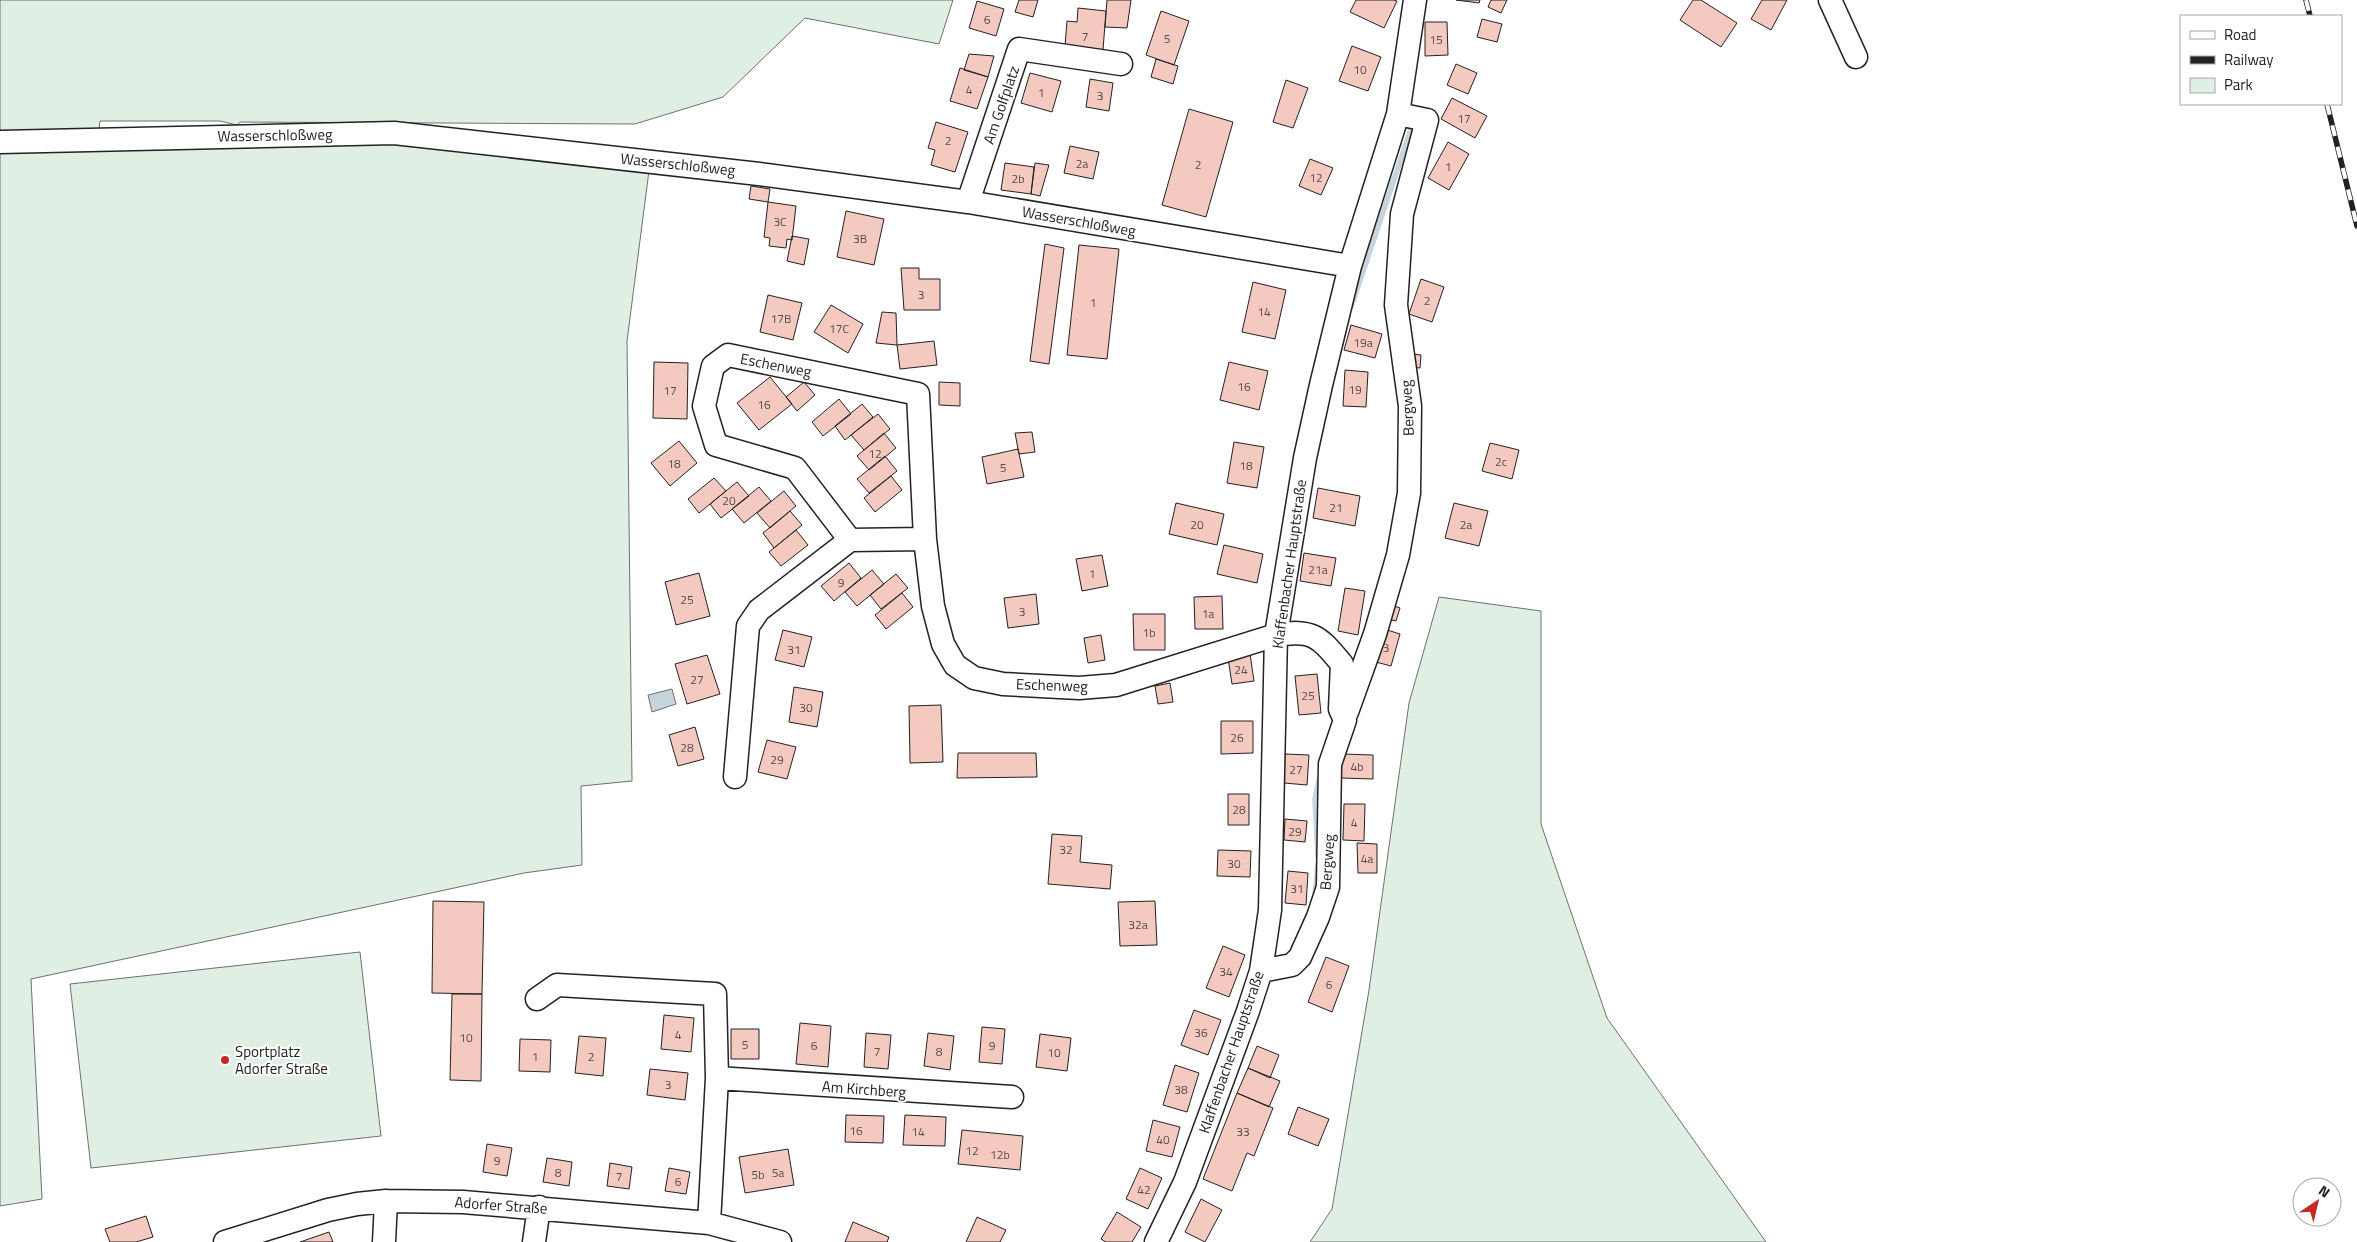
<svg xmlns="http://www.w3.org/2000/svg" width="2357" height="1242" font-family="'Titillium Web',sans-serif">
  <rect width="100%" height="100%" fill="#fff"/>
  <path fill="#e0efe3" stroke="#6f6f6f" d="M0,0H953L939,44L805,18L723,97L635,124L240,122L237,125L220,121H100L99,131L0,136Z
    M455,139L650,163L627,341L632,781L581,786L582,865L524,873L31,979L42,1199L0,1206V145Z
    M1439,597L1541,611V824L1607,1018L1766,1242H1310L1332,1209L1369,990L1409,703Z
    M360,952L381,1136L91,1168L70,984Z"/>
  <path fill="#c7d3dd" stroke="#6f6f6f" d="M672,689L676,704L652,712L648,695Z"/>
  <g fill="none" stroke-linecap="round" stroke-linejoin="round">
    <path stroke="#c7d3dd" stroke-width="5.5" d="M1351,307L1411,129
      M1318,856L1315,799L1320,776
      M1315,896L1318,865"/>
  </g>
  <path fill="#f3c9c0" stroke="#222" d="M1019,0H1038L1033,17L1015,12Z
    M1107,0H1131L1127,28L1105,27Z
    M1356,0H1394L1397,1L1384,28L1350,12Z
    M1456,0H1480L1479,3Z
    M1491,0H1507L1501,13L1488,7Z
    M1693,0H1701L1737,23L1721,47L1680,20Z
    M1762,0H1787L1771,30L1751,19Z
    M977,1L1004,9L996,36L969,28Z
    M1078,8L1106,11L1103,50L1065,46L1067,21L1077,22Z
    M1161,11L1189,21L1174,65L1146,55Z
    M1482,19L1502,24L1497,42L1477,37Z
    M1425,22H1447L1448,55L1425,56Z
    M1352,46L1381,57L1368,91L1339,81Z
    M969,54L994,56L988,77L964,70Z
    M1156,59L1178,66L1173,84L1151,77Z
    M1456,64L1477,73L1468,94L1447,85Z
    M960,68L988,77L977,109L950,101Z
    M1030,73L1061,81L1052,112L1021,103Z
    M1090,79L1113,83L1109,111L1086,107Z
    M1286,80L1308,88L1293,128L1273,122Z
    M1452,98L1487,116L1475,138L1441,119Z
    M1189,109L1233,122L1206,217L1162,205Z
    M936,122L968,132L955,172L931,165L935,150L928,148Z
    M1448,142L1469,154L1449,190L1428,178Z
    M1070,146L1099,152L1093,179L1064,173Z
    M1310,159L1333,168L1321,195L1299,186Z
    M1005,163L1034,167L1031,194L1001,190Z
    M1035,163L1049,165L1040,196L1031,194Z
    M751,186L770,189L768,202L749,199Z
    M768,202L796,206L792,240L787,239L786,248L769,246L770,238L764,237Z
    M846,211L884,219L874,265L837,257Z
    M792,236L809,239L804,265L787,261Z
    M1045,244L1064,248L1049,364L1030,361Z
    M1079,245L1119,249L1107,359L1067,355Z
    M901,268H919V279H940V310H904Z
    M1421,279L1444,287L1432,322L1409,314Z
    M1253,282L1286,290L1275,339L1242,332Z
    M768,295L802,303L793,340L760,332Z
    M831,305L863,324L848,353L814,332Z
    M882,312L896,313L897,345L876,343Z
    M1351,325L1382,334L1375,358L1344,350Z
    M934,341L937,365L900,369L897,345Z
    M1413,354L1421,355L1420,368L1411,367Z
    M654,362L688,363L687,419L653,418Z
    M1229,362L1268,371L1259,410L1220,400Z
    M1345,370L1368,372L1366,407L1343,406Z
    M770,377L792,404L759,430L737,403Z
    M804,382L815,395L797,411L786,397Z
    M939,382L960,383V406L939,405Z
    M839,399L851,414L823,436L812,422Z
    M862,404L873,417L845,440L835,426Z
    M878,414L890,429L864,450L851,435Z
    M1032,432L1035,452L1019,454L1015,433Z
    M884,433L896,448L869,470L857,456Z
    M679,441L697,463L670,486L651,463Z
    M1234,442L1264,447L1257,488L1227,483Z
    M1490,443L1519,450L1512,479L1482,471Z
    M1018,449L1024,477L987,484L982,457Z
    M885,456L897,471L869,493L857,479Z
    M891,476L902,490L875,512L864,498Z
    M714,478L726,491L699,513L688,499Z
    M737,482L749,496L721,518L710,504Z
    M759,487L771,501L744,523L732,509Z
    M1318,488L1360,496L1355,526L1313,518Z
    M784,491L796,506L770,528L757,513Z
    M1176,503L1224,514L1217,545L1169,534Z
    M1454,503L1488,511L1479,546L1445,538Z
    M790,511L802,525L774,548L763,533Z
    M796,530L808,545L781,566L769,552Z
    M1224,545L1263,554L1257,583L1217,574Z
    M1304,553L1336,558L1331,586L1300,581Z
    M1102,555L1108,586L1082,591L1076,559Z
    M849,563L861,578L834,601L821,586Z
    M872,570L884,584L857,606L845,592Z
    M699,573L710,616L676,625L665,582Z
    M896,574L908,588L881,609L870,595Z
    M1345,588L1365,591L1358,635L1338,631Z
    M902,593L913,607L886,629L875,615Z
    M1036,594L1039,624L1008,628L1004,598Z
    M1222,596L1223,629H1195L1194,597Z
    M1392,605L1400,608L1396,621L1388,619Z
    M1133,614H1165V650H1134Z
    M1381,628L1400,634L1391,666L1372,661Z
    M783,630L812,637L804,667L775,660Z
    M1101,635L1105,660L1088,663L1084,638Z
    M1250,654L1254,681L1232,684L1228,658Z
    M707,655L720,694L687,704L675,664Z
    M1317,674L1321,713L1299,715L1295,676Z
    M1170,683L1173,702L1158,704L1155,686Z
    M794,687L823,692L817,727L789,722Z
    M941,705L943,762L910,763L909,706Z
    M1221,721H1253V753L1221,754Z
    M695,727L704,759L678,766L669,735Z
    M767,740L796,747L787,779L758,772Z
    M958,753H1036L1037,777L957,778Z
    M1285,754L1309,755L1307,785L1284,783Z
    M1342,754L1373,755V779L1341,778Z
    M1228,794H1249V825H1228Z
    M1344,804H1365L1364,841L1343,840Z
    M1285,819L1307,821L1305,842L1284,840Z
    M1052,834L1082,836L1080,862L1112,865L1110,889L1048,884Z
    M1357,843L1377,844V873H1358Z
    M1218,850L1251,851L1250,877L1217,876Z
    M1288,871L1308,873L1306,905L1285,903Z
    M433,901L484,902L482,994L432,993Z
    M1155,901L1157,945L1120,946L1118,902Z
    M1223,946L1245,955L1229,997L1206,988Z
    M1326,957L1349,966L1332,1012L1308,1002Z
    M452,994H482L481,1081L450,1080Z
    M1194,1010L1221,1020L1208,1055L1181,1045Z
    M664,1015L694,1018L691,1052L661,1049Z
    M800,1023L831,1026L828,1067L796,1064Z
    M982,1027L1005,1029L1002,1064L979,1062Z
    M731,1029H759V1059H731Z
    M866,1033L891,1035L888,1069L864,1067Z
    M928,1033L954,1036L950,1070L924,1066Z
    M1040,1034L1071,1038L1067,1071L1036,1067Z
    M579,1036L606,1038L603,1076L575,1073Z
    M520,1039L551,1040L550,1072L519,1071Z
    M1257,1046L1279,1055L1270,1078L1248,1068Z
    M1175,1065L1199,1073L1187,1112L1163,1105Z
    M1248,1068L1280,1081L1269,1107L1237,1093Z
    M650,1069L688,1073L685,1100L647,1095Z
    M1237,1093L1273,1108L1254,1156L1247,1153L1232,1191L1203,1179Z
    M1298,1107L1329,1119L1318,1146L1288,1134Z
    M846,1115L884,1116L883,1143L845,1142Z
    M905,1115L946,1117L945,1146L903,1145Z
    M1153,1120L1180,1127L1172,1157L1146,1151Z
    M962,1130L1023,1136L1020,1170L958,1164Z
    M487,1144L512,1148L507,1176L483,1172Z
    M788,1149L794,1185L745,1193L739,1157Z
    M547,1158L572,1162L569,1186L543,1182Z
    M610,1163L632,1167L629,1189L607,1186Z
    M669,1168L690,1172L686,1194L665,1191Z
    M1140,1168L1162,1178L1148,1209L1126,1199Z
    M1201,1199L1222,1210L1205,1242L1185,1232Z
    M1117,1212L1141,1227L1132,1242H1106L1101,1239Z
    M146,1216L153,1237L136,1242H110L105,1229Z
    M977,1217L1006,1230L1000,1242H966Z
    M853,1222L889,1237L887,1242H845Z
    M329,1232L333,1242H300Z"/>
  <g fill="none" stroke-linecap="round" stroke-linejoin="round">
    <g stroke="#222" stroke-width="25">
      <path id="minor" d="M1830,0L1856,57
        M0,142L394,133L759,174L968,202L1350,266
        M968,202L1019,49L1121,64
        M925,539L850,540L795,468L716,445L704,406L713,366L728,355L918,394L925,539L933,606L943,644L955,665L974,678L1003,684L1079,688L1116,685L1276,635C1314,629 1319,637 1342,664L1340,709L1345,720L1330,764L1328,887L1318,917L1300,957L1292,965L1261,971
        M1347,712L1375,634L1398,555L1409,493L1410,406L1396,305L1402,214L1427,120L1398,114
        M735,777L748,626L759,610L850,540
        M537,999L557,985L715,994L717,1078L709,1223
        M717,1078L1012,1097
        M225,1242L328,1210L357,1204L386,1201L463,1202L709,1223L780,1242
        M384,1242L386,1201
        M534,1242L539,1207
        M1156,1242L1185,1182L1248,1011L1261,971L1270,910L1276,635L1305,458L1321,385L1350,266L1398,114L1415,0"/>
    </g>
    <use href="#minor" stroke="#fff" stroke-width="22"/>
    <g stroke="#222" stroke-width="5.5">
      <path id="rail" d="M2306,0L2310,16
        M2327,104L2357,226"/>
    </g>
    <use href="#rail" stroke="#fff" stroke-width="4" stroke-dasharray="11" stroke-linecap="butt"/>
  </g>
  <circle fill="#c62828" stroke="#fff" stroke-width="2" cx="225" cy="1060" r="5"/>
  <g text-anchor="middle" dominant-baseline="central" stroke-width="4" stroke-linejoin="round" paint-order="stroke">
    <g font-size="12" fill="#564c4a">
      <text x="987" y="19">6</text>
      <text x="1085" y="36">7</text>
      <text x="1167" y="38">5</text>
      <text x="1436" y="39">15</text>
      <text x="1360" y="69">10</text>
      <text x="969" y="89">4</text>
      <text x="1041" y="92">1</text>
      <text x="1100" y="95">3</text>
      <text x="1464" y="118">17</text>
      <text x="948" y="140">2</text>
      <text x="1082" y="163">2a</text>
      <text x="1198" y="164">2</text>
      <text x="1448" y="166">1</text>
      <text x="1316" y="177">12</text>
      <text x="1018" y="178">2b</text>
      <text x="780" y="221">3C</text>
      <text x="860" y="238">3B</text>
      <text x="921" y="294">3</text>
      <text x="1427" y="300">2</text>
      <text x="1093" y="302">1</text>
      <text x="1264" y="311">14</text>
      <text x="781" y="318">17B</text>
      <text x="839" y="328">17C</text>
      <text x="1363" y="342">19a</text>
      <text x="1244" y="386">16</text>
      <text x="1355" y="389">19</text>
      <text x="670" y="390">17</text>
      <text x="764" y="404">16</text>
      <text x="875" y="453">12</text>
      <text x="1501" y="461">2c</text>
      <text x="674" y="463">18</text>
      <text x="1246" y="465">18</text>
      <text x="1003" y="467">5</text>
      <text x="729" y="500">20</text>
      <text x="1336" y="507">21</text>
      <text x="1197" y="524">20</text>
      <text x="1466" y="524">2a</text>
      <text x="1318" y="569">21a</text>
      <text x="1092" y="573">1</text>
      <text x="841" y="582">9</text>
      <text x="687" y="599">25</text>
      <text x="1022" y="611">3</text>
      <text x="1208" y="613">1a</text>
      <text x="1149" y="632">1b</text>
      <text x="1386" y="647">3</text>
      <text x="794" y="649">31</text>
      <text x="1241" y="669">24</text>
      <text x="697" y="679">27</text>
      <text x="1308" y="695">25</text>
      <text x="806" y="707">30</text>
      <text x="1237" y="737">26</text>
      <text x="687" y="747">28</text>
      <text x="777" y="759">29</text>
      <text x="1357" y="766">4b</text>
      <text x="1296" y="769">27</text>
      <text x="1239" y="809">28</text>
      <text x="1354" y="822">4</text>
      <text x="1295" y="831">29</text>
      <text x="1066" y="849">32</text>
      <text x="1367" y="858">4a</text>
      <text x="1234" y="863">30</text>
      <text x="1297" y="888">31</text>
      <text x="1138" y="924">32a</text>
      <text x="1226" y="971">34</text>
      <text x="1329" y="984">6</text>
      <text x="1201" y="1032">36</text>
      <text x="678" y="1034">4</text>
      <text x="466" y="1037">10</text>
      <text x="745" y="1044">5</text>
      <text x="814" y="1045">6</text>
      <text x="992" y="1045">9</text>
      <text x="877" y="1051">7</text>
      <text x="939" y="1051">8</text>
      <text x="1054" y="1052">10</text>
      <text x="535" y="1056">1</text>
      <text x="591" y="1056">2</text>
      <text x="668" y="1084">3</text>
      <text x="1181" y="1089">38</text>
      <text x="856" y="1130">16</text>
      <text x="918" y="1131">14</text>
      <text x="1243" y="1131">33</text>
      <text x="1163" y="1139">40</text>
      <text x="972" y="1150">12</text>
      <text x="1000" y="1154">12b</text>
      <text x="497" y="1160">9</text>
      <text x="558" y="1172">8</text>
      <text x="778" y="1172">5a</text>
      <text x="758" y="1174">5b</text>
      <text x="619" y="1176">7</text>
      <text x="678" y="1181">6</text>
      <text x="1144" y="1189">42</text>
    </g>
    <g font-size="15" fill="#222" stroke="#fff">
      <text transform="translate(1001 105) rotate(-71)">Am Golfplatz</text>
      <text transform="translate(275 135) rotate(-1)">Wasserschloßweg</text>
      <text transform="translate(678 164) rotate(6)">Wasserschloßweg</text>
      <text transform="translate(1079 221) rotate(10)">Wasserschloßweg</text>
      <text transform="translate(776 365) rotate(11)">Eschenweg</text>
      <text transform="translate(1407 408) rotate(-93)">Bergweg</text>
      <text transform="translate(1289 564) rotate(-82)">Klaffenbacher Hauptstraße</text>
      <text transform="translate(1052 685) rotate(2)">Eschenweg</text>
      <text transform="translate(1327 862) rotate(-86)">Bergweg</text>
      <text transform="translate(1231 1052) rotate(-71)">Klaffenbacher Hauptstraße</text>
      <text transform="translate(864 1089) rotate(4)">Am Kirchberg</text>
      <text transform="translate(501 1205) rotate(4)">Adorfer Straße</text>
    </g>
    <g font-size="15" fill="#222" stroke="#fff" text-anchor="start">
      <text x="235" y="1051">Sportplatz<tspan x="235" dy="17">Adorfer Straße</tspan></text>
    </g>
  </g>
  <rect x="2180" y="15" width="162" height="90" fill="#ffffff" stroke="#a7a7a7"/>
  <rect x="2190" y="31" width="25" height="8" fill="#ffffff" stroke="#a7a7a7"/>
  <text x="2224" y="40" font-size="15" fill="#222222">Road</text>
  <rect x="2190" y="56" width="25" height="8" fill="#222222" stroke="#a7a7a7"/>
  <text x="2224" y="65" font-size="15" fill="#222222">Railway</text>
  <rect x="2190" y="78" width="25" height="15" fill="#e0efe3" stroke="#a7a7a7"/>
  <text x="2224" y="90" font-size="15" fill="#222222">Park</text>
  <g transform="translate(2317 1202) rotate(35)"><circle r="24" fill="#ffffff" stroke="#a7a7a7"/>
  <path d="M0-4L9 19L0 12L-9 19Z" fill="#c62828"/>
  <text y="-8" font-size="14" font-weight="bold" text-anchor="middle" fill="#222222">N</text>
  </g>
</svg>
